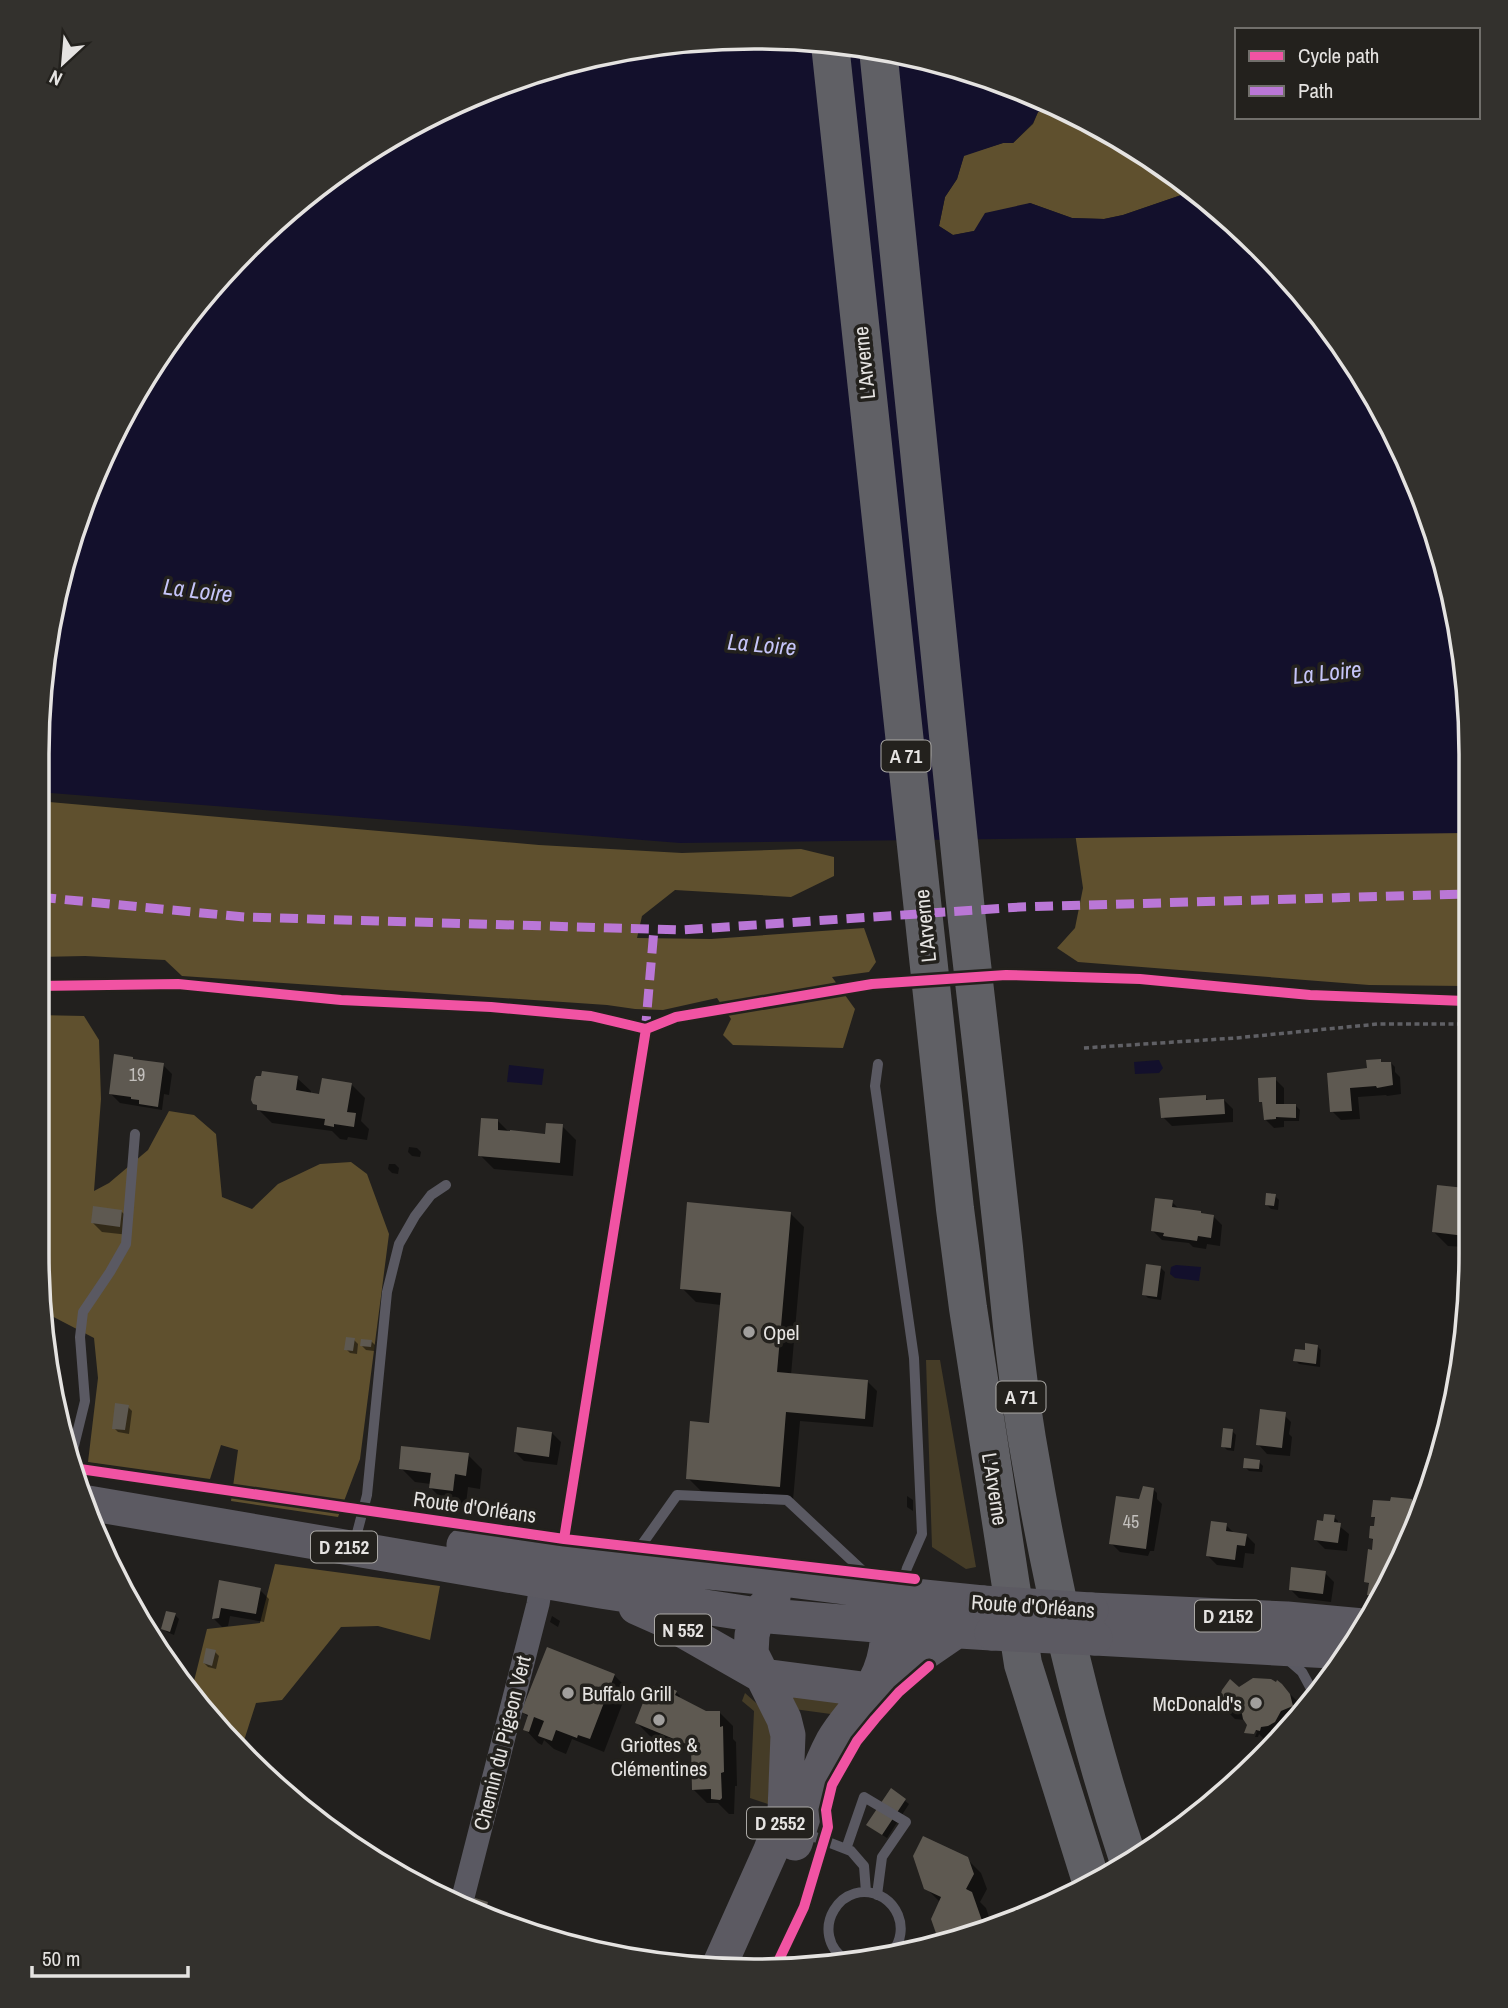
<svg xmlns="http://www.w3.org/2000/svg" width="1508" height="2008" font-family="'Archivo Narrow',sans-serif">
  <rect width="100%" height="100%" fill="#22201e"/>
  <path fill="#453c27" d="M926,1360H940L976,1567L966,1569L932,1547Z
    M745,1693L764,1710L772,1729L768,1804L750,1798L754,1711L742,1701Z
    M786,1693L846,1702L838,1715L794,1709Z"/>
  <path fill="#5f502e" d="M1063,110L1152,157L1193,191L1123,215L1104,219L1072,218L1030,203L974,231L953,235L939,226L945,197L957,179L964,155L1003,143H1013L1033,124L1038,112Z
    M38,801L539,845L682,853L801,849L834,857V876L791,897L675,890L642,916L637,938L711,939L864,928L876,962L869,972L832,977L855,1009L843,1048L733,1045L723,1035L731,1019L717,998L663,1010L635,1009L607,1005L182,976L165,960L85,956L38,957Z
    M1465,815V986L1369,985L1078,962L1057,948L1075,928L1083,888L1074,826Z
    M37,1015L84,1016L99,1040L101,1099L94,1191L109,1183L148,1150L169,1111L194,1115L216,1134L222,1197L252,1209L278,1184L320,1164L351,1162L367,1174L389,1234L360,1459L338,1517L231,1501L238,1450L221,1445L210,1479L88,1462L98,1378L94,1338L44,1312L37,1254V1142L41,1137L45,1100L37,1095Z
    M275,1564L440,1586L430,1640L378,1626L341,1627L282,1700L256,1703L240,1753L192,1689L207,1629L260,1623Z"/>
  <path fill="#13102c" d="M754,37L894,50L1028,91L1063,110L1038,112L1033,123L1013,143H1003L964,156L957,179L945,197L939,226L953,235L974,231L985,213L1030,203L1072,218L1104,219L1123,215L1193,191L1261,247L1350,355L1433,523L1465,661V833L680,843L38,792V707L61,568L111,437L185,318L247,247L355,158L479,92L614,51Z
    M1159,1060L1163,1068L1159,1073L1135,1074L1134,1062Z
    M509,1065L544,1069L542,1085L507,1082Z
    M1176,1265L1201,1267L1199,1281L1175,1278L1170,1274L1171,1267Z"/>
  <path fill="#0007" d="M135,1061L163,1065L172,1074L169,1095L164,1094L162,1110L120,1103L111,1094Z
    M1380,1061L1383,1064L1391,1063L1395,1067V1072L1400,1077L1401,1094L1387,1096L1386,1095L1358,1097L1360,1119L1341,1120L1332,1111L1329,1074L1369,1069Z
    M297,1078L311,1091V1094L321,1096L351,1084L365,1098L361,1121L369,1129L367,1140L348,1137L347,1140L340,1139L332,1131L272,1123L258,1109Z
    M1275,1079L1284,1088V1106H1296L1300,1110L1299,1121H1284V1127L1274,1128L1265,1119L1264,1105L1261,1101Z
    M1205,1097L1209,1101L1224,1100L1233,1109V1122L1172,1126L1163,1117Z
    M498,1121L512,1135L547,1136L562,1126L576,1140L573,1176L494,1169L480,1155Z
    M409,1147L417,1148L421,1152L420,1157L412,1156L408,1152Z
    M389,1164H395L399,1168L398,1174L392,1173L388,1169Z
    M1439,1187L1465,1190V1247L1448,1246L1434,1232Z
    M1275,1196L1279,1200L1278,1210L1271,1209L1267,1205Z
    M1172,1202L1180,1210L1213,1216L1222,1225L1220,1246L1207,1244L1206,1249L1193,1247L1189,1243L1162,1240L1153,1231Z
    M121,1211L130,1220L129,1235L102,1232L93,1223Z
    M790,1213L804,1227L791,1375L868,1382L877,1391L873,1427L800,1421L793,1500L702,1492L688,1478L711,1425L721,1305L696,1302L682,1288Z
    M1161,1268L1165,1272L1161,1300L1148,1298L1144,1294Z
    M354,1340L358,1344L357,1354L350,1353L346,1349Z
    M371,1341L375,1345L374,1351L366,1350L362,1346Z
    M1317,1346L1321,1350L1320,1367L1299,1364L1295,1360Z
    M57,1407L68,1417L66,1436L61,1435Z
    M128,1407L132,1411L129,1434L118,1432L114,1428Z
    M1282,1413L1291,1422L1289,1434L1292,1437L1290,1456L1267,1454L1258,1444Z
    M1232,1431L1236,1435L1234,1451L1227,1450L1223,1446Z
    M552,1433L561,1442L557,1465L524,1461L515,1452Z
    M468,1455L482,1469L480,1489L468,1487L466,1504L445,1502L431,1488V1484L415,1482L401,1468Z
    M1259,1462L1263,1466L1262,1472L1249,1471L1245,1467Z
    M1153,1489L1157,1493V1499L1162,1504L1154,1551H1150L1148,1556L1120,1552L1111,1543L1139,1501Z
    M907,1496L913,1500V1511L907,1507Z
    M1411,1501L1415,1505L1423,1506L1376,1601L1369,1594L1370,1585L1366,1581L1375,1542L1371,1538L1376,1528V1519L1373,1516Z
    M1334,1517L1338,1521V1525L1349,1534L1347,1551L1325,1549L1316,1540L1324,1523Z
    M1226,1525L1235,1534L1246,1535L1255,1544L1254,1554L1245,1553L1243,1568L1217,1565L1208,1556Z
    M1325,1573L1334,1582L1331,1602L1299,1598L1290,1589Z
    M221,1582L260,1590L269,1599L264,1622L230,1616L228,1626L222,1627L214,1619Z
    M175,1615L179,1619L174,1635L167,1632L163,1628Z
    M552,1616L560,1621L558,1627L550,1622Z
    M137,1618L149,1628L147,1632Z
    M215,1652L219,1656L216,1669L208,1667L204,1663Z
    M614,1675L628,1689L604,1752L572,1739L566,1754L554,1749L544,1740L542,1745L538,1743L525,1729L529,1718L523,1712Z
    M1239,1690H1286L1300,1704L1303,1711L1279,1739L1275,1740L1274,1744L1266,1741L1259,1734L1258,1737H1255L1257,1732L1245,1720L1235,1719L1221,1705Z
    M676,1692L680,1696L679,1698L705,1712H719L733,1726V1739L736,1742L737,1786H735L734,1814H729L718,1803H707L693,1789V1754L650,1736L637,1723Z
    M892,1791L909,1804L887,1838L873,1829Z
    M967,1859L981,1873L987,1889L980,1902L986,1908L993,1929L984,1933L940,1942L933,1920L941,1903L926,1888Z
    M487,1904L491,1908L489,1914L476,1910L472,1906Z"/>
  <path fill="#5e5951" d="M114,1054L133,1057V1059L164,1063L158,1107L139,1104V1100L131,1099V1097L109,1094Z
    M1381,1059V1062H1391L1393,1085L1377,1088L1376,1086L1350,1088L1352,1111L1330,1112L1327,1073L1367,1068L1366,1060Z
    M262,1071L298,1076L296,1090L319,1094L322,1078L352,1083L347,1112L356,1113L354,1127L334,1124V1127L324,1125L325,1119L257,1110V1105L253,1104L251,1100L254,1080L256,1076H261Z
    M1276,1077V1104H1296V1118L1276,1117V1119L1264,1120L1262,1102H1259L1258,1078Z
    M1206,1095V1100L1224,1099L1225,1114L1161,1118L1159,1098Z
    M481,1118L498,1119V1130L510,1131V1130L545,1134L546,1123L563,1124L560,1163L478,1156Z
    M1437,1185L1465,1188V1236L1432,1232Z
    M1266,1193L1276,1194L1274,1206L1265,1205Z
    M1155,1198L1173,1200L1172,1207L1201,1211V1213L1214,1215L1211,1238L1198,1236L1197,1241L1163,1236L1164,1233L1151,1231Z
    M687,1202L791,1212L777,1372L868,1380L865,1419L786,1412L780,1487L686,1479L690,1421L709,1423L721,1293L680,1289Z
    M93,1206L122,1210L120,1227L91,1223Z
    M1146,1264L1161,1266L1157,1297L1142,1295Z
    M346,1337L355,1338L353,1351L344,1350Z
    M361,1339L372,1340L371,1347L360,1346Z
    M1305,1343L1318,1345L1316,1364L1293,1361L1295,1349L1305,1350Z
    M115,1403L129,1405L125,1430L112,1429Z
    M1260,1409L1286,1412L1282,1448L1256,1445Z
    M517,1427L552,1432L549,1457L514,1452Z
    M1223,1428L1233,1429L1231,1448L1221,1447Z
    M401,1446L469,1453L466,1476L455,1474L453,1491L429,1488L431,1473L399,1469Z
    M1244,1458L1260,1460L1259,1469L1243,1468Z
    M1143,1486L1154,1488L1146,1549L1109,1544L1116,1496L1139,1499Z
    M1391,1497L1412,1499V1503L1423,1504L1378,1596L1367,1595L1369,1583L1364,1582L1368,1549L1372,1550L1373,1539L1369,1538L1370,1526H1374L1375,1517H1371L1373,1500L1390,1501Z
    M1324,1514L1335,1515L1334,1522L1341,1523L1338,1543L1314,1540L1317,1520L1323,1521Z
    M1211,1521L1227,1523L1226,1531L1247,1534L1245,1546L1237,1545L1235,1560L1206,1556Z
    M1291,1567L1326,1571L1323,1594L1289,1590Z
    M219,1580L261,1588L256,1614L221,1608L219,1618L212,1619Z
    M166,1611L176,1613L170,1632L161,1629Z
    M547,1647L615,1674L590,1739L578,1735L577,1738L556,1730L552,1741L538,1736L544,1721L534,1717L529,1732L523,1730L528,1715L521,1712Z
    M206,1648L216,1650L212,1666L203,1663Z
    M1253,1678L1271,1679L1276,1682L1277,1680L1282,1684L1290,1694L1293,1706L1281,1711L1275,1722L1268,1726L1261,1727L1260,1731L1256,1730L1254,1734L1244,1733L1247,1725L1243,1719L1241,1709H1232V1707L1219,1705V1701L1222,1690L1230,1679L1239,1687Z
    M650,1685L665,1691L666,1686L677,1691L675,1695L706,1711H720V1727L723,1726L724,1772L721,1773L722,1798L720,1800L711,1799V1789L692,1790L691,1746L635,1723Z
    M891,1788L906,1799L882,1835L866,1825Z
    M923,1836L968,1857L974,1874L966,1889L972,1892L986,1932L939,1942L931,1919L941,1897L924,1889L913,1856Z
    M472,1897L488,1902L485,1911L470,1906Z"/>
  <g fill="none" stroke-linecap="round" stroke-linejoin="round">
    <path stroke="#606065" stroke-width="3.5" stroke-dasharray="5 3.5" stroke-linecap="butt" d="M1084,1048L1236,1038L1378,1024H1465"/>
    <path stroke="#5a5962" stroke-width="10" d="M878,1064L875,1086L914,1358L922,1534L907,1568L901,1588
      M70,1462L85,1401L80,1337L83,1312L110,1272L126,1244L135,1134
      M357,1533L367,1495L387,1292L399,1244L415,1216L431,1195L446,1185
      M633,1557L677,1495L787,1500L864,1572L872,1583
      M1287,1659L1302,1672L1315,1696
      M802,1832L851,1851L864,1866L866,1892
      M846,1849L864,1797L906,1822L882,1857L877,1895
      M847,1961C805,1934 842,1873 884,1898C890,1902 895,1908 898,1915C903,1927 901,1941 893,1951"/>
    <path stroke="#5a5962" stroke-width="23" d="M461,1905L538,1604L542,1580"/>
    <path stroke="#5c5a62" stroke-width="35" d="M88,1503L601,1591L757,1615L912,1628L992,1633
      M464,1545L628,1564L790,1580L914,1596L983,1603
      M636,1607L663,1619L763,1676L870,1690L956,1631
      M1091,1610L1287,1619L1363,1626
      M1095,1638L1350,1652
      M795,1843C806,1808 816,1773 833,1741C843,1723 858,1709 869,1692C886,1667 893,1633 883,1604
      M720,1964L771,1850L785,1811L788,1735L784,1719L751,1653L752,1635L757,1615L773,1598"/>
    <path stroke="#606065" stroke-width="38" d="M830,44L955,1209L968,1308L1023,1664L1091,1881
      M878,49L967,921C980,1030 992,1138 1004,1247C1011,1319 1018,1391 1031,1462C1054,1597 1086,1732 1129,1862"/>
    <path stroke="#5c5a62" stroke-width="35" d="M983,1603L1091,1610
      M992,1633L1095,1638"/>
    <path stroke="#ba77d6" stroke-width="9" stroke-dasharray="18 9" stroke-linecap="butt" d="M38,897L244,917L681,930L1020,907L1465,894
      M645,1034L654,929"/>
    <g stroke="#23211d" stroke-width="15">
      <path id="cycleway" d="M37,986L178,984L341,1000L491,1007L591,1016L646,1029L676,1017L872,984L1006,975L1140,979L1310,995L1465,1001
        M73,1468L564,1539L915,1579
        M564,1539L646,1029
        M775,1968L804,1907L828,1827L826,1810L832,1785L857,1741L875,1719L899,1692L929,1666"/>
    </g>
    <use href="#cycleway" stroke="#f153a3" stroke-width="10"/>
  </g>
  <g fill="#a19f9d" stroke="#23211d" stroke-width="2.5">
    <circle cx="749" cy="1332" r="7"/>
    <circle cx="568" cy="1693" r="7"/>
    <circle cx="1256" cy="1703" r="7"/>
    <circle cx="659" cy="1720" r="7"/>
  </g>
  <g text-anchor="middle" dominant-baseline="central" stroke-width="7" stroke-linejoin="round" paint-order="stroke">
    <g font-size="18" fill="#c3c0bd">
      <text x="137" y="1074">19</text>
      <text x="1131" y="1521">45</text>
    </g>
    <g fill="#23211d" stroke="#aba9a6" stroke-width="2">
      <rect x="881.5" y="740.5" width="49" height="31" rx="5"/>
      <rect x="996.5" y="1381.5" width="49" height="31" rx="5"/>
      <rect x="311" y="1531.5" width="66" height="31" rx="5"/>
      <rect x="1195" y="1600.5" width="66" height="31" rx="5"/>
      <rect x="655" y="1614.5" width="56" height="31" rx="5"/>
      <rect x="747" y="1807.5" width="66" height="31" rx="5"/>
    </g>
    <g font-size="19" font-weight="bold" fill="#e5e3e1">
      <text x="906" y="756">A 71</text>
      <text x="1021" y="1397">A 71</text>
      <text x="344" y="1547">D 2152</text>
      <text x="1228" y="1616">D 2152</text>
      <text x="683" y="1630">N 552</text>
      <text x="780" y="1823">D 2552</text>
    </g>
    <g font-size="21" fill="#e5e3e1" stroke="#23211d">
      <text transform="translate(864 363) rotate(-96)">L'Arverne</text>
      <text transform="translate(925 926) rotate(-96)">L'Arverne</text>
      <text transform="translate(995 1489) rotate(81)">L'Arverne</text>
      <text transform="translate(475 1507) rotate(8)">Route d'Orléans</text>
      <text transform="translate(1033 1606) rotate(4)">Route d'Orléans</text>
      <text transform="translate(502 1743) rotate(-76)">Chemin du Pigeon Vert</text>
    </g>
    <g font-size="21" fill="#e5e3e1" stroke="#23211d" text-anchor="start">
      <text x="763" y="1332">Opel</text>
      <text x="582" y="1693">Buffalo Grill</text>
      <text x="1242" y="1703" text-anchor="end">McDonald's</text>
      <text x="659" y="1744" text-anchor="middle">Griottes &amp;<tspan x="659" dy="24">Clémentines</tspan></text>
    </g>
    <g font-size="23" font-style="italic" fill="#c6c5f9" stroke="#23211d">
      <text transform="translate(198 590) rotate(7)">La Loire</text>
      <text transform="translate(762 644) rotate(5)">La Loire</text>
      <text transform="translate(1327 672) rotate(-6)">La Loire</text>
    </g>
  </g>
  <path d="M0 0H1508V2008H0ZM754 49H754A705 705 0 0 1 1459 754V1254A705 705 0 0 1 754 1959H754A705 705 0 0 1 49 1254V754A705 705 0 0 1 754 49Z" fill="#33312d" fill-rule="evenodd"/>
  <path fill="none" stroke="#e5e3e1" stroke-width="3.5" d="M754 49H754A705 705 0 0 1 1459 754V1254A705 705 0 0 1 754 1959H754A705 705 0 0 1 49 1254V754A705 705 0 0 1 754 49Z"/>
  <rect x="1235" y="28" width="245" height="91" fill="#23211d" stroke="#716f6b" stroke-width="2"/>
  <rect x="1249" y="51" width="35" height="10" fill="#f153a3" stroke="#716f6b" stroke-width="2"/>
  <text x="1298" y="63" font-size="21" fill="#e5e3e1">Cycle path</text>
  <rect x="1249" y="86" width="35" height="10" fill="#ba77d6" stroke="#716f6b" stroke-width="2"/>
  <text x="1298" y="98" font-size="21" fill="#e5e3e1">Path</text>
  <g transform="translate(63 63) rotate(206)" stroke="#23211d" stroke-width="5" paint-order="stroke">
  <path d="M0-5L12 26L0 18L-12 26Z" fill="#e5e3e1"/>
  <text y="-10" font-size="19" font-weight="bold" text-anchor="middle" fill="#e5e3e1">N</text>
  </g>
  <path d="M32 1966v10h156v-10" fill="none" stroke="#e5e3e1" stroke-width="3.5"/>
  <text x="42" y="1966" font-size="21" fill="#e5e3e1" stroke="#23211d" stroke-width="5" paint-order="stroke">50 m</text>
</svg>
